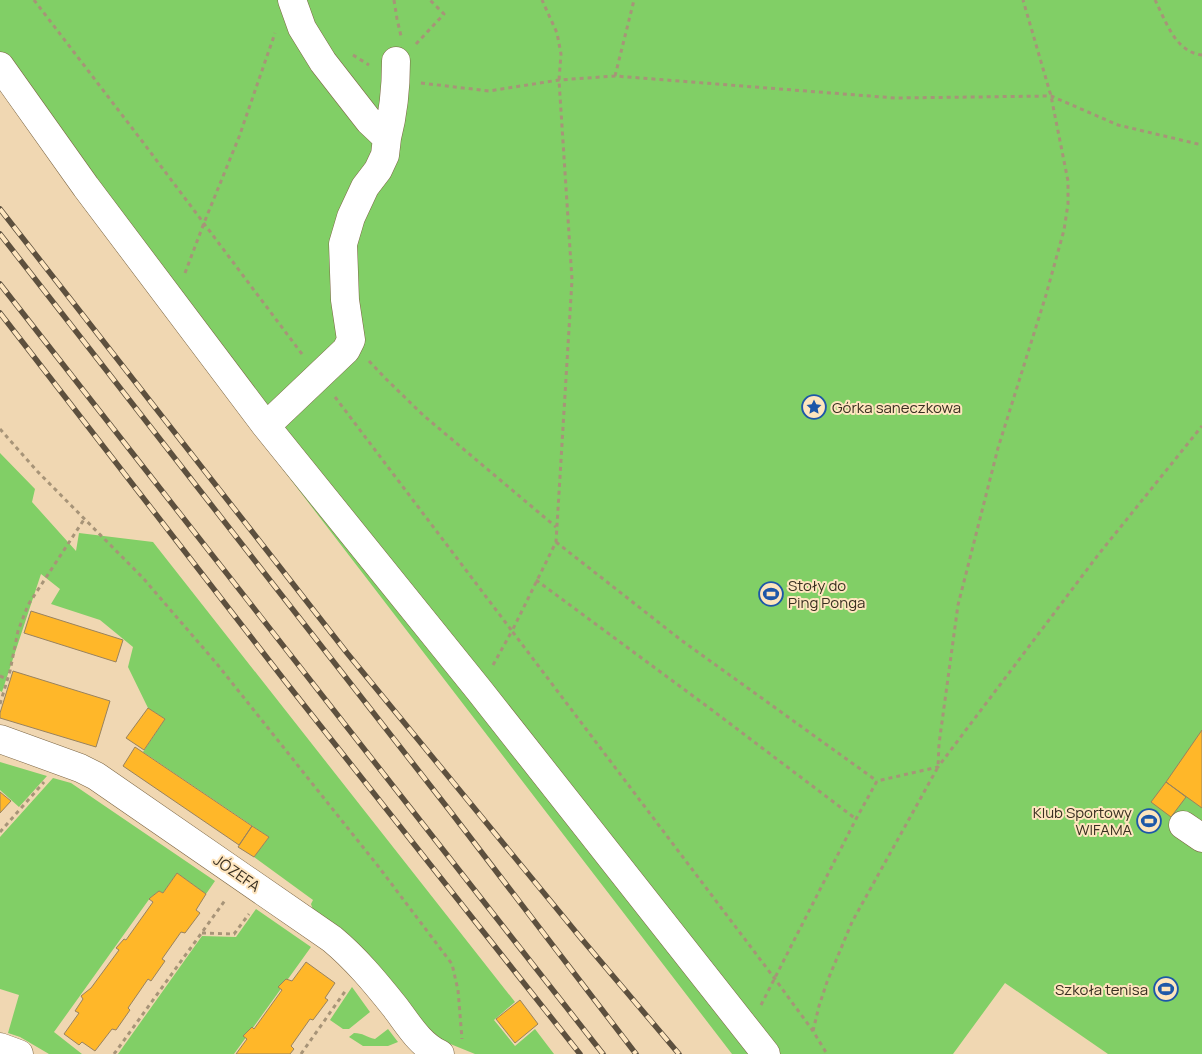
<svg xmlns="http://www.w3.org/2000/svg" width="1202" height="1054" font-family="Manrope,sans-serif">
  <rect width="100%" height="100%" fill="#f0d7b2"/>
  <path fill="#81cf66" d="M0,0H1202V1054H1108L1005,983L953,1054H732L235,407L0,81Z
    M0,453L35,489L32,502L76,551L79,533L153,542L515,1002L494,1020L515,1046L535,1029L554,1054H475L438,1039L313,910L311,904L313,900L254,857L269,837L143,752L165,719L148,708L128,667L133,647L100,620L51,604L60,589L41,574L2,692L0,691Z
    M0,762L47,776L19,807L0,790Z
    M53,778L71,783L215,881L206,894L177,873L163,893L159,891L150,898L54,1032L82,1054H49L20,1037L8,1033L19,995L0,989V837Z
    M256,909L311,947L234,1054H118L202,936L236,937Z
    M352,987L370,1012L349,1029H343L330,1020Z
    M388,1029L398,1042L388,1046H363L349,1037L354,1033C363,1033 366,1037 375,1039Z"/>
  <path fill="#ffb729" stroke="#99825e" d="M31,611L123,640L116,662L24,633Z
    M13,671L110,701L96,747L0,718V713Z
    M148,708L165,719L144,750L126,738Z
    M1202,730V808L1166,782Z
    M135,747L252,826L239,845L123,766Z
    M1166,782L1186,797L1171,817L1151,802Z
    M0,792L11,801L0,813Z
    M252,826L269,837L254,857L238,847Z
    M177,873L206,894L196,910L200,913L185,933L181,932L162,959L165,961L151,981L148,979L128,1008L130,1010L116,1030L112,1029L95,1051L82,1042L79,1045L64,1034L79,1013L75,1011L83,999L81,996L91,988L119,950L116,948L124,939L126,940L153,902L149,899L150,898L159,891L163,893Z
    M306,962L335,983L325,998L328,1000L313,1020L310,1019L291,1046L294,1049L290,1054H236L247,1039L243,1036L252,1027L254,1029L282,990L278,987L286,979L292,981Z
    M520,1000L538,1024L515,1043L496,1019Z"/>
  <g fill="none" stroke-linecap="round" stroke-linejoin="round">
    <g stroke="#7c6644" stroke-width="29">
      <path id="minor" d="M292,0L302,28L323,62L369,121L387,138C394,111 396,88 396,61
        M0,66L86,187L266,426L479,690L766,1054
        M266,426L346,350L351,340L345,300L343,244L351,217L365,187L378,170L385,155L387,138
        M0,739L80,768L96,776L332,939C356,959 375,982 395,1007C408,1024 420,1045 440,1054
        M1183,825L1202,838
        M0,1047L19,1054"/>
    </g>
    <path stroke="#a79478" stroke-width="3" stroke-dasharray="4 4" stroke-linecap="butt" d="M34,0L142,141L302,354
      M394,0L397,19L401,36
      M1155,0C1166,21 1175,52 1202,55
      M416,44L444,14L430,0
      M353,55L369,65
      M615,76L634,0
      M421,83L489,91L559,80L615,76L895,98L1051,96L1118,125L1202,145
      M185,273L204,223L239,137L275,33
      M369,361L385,378L423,415L556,527
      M335,397L512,631L556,542L572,280L559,80L561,54L557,33L542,0
      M0,429L37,471L143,578L217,664L378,866L452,964L458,990L462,1039
      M556,542L681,640L877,781
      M536,580L712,710L856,819
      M493,665L512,631L775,979L813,1031L827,1054
      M0,676L7,679
      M0,704L10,671L18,631L28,605L85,518
      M0,832L44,782
      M202,933L234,934L249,914
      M761,1005L856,819L877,781L938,767L1098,555L1202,426
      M813,1031L819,1006L827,982L852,922L938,767L939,744L958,605L998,448L1046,295L1064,230L1068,204V181L1051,96L1023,0
      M114,1054L226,899
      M301,1054L346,990"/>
    <use href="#minor" stroke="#fff" stroke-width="28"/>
    <g stroke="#5d503e" stroke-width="5.5">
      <path id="rail" d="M0,209L347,653L580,937L679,1054
        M0,234L450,811L636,1054
        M0,284L603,1054
        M0,313L285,681L580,1054"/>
    </g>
    <use href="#rail" stroke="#fee5be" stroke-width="4" stroke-dasharray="11" stroke-linecap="butt"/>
  </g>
  <defs>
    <g id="sight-ring" transform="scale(1.25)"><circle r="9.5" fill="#fee5be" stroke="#1d57a8" stroke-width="1.5"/><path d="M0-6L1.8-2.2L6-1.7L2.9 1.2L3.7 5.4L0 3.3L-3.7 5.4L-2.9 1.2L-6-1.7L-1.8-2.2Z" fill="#1d57a8"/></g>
    <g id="stadium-ring" transform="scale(1.25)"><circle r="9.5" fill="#fee5be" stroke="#1d57a8" stroke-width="1.5"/><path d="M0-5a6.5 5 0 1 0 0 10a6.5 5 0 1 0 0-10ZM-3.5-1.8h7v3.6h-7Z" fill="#1d57a8"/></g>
  </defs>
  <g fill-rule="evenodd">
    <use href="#sight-ring" x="814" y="407"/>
    <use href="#stadium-ring" x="771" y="594"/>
    <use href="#stadium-ring" x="1149" y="821"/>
    <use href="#stadium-ring" x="1166" y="989"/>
  </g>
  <g text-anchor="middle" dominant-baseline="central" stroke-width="4" stroke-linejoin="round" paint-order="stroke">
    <g font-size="15" fill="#392f21" stroke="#fee5be" text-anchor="start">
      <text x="832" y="407">Górka saneczkowa</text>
      <text x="788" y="585">Stoły do<tspan x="788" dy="17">Ping Ponga</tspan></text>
      <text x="1132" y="812" text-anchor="end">Klub Sportowy<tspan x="1132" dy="17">WIFAMA</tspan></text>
      <text x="1148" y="989" text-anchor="end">Szkoła tenisa</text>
    </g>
    <g font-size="15" fill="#392f21" stroke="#fee5be">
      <text transform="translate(237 873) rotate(35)">JÓZEFA</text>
    </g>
  </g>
</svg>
